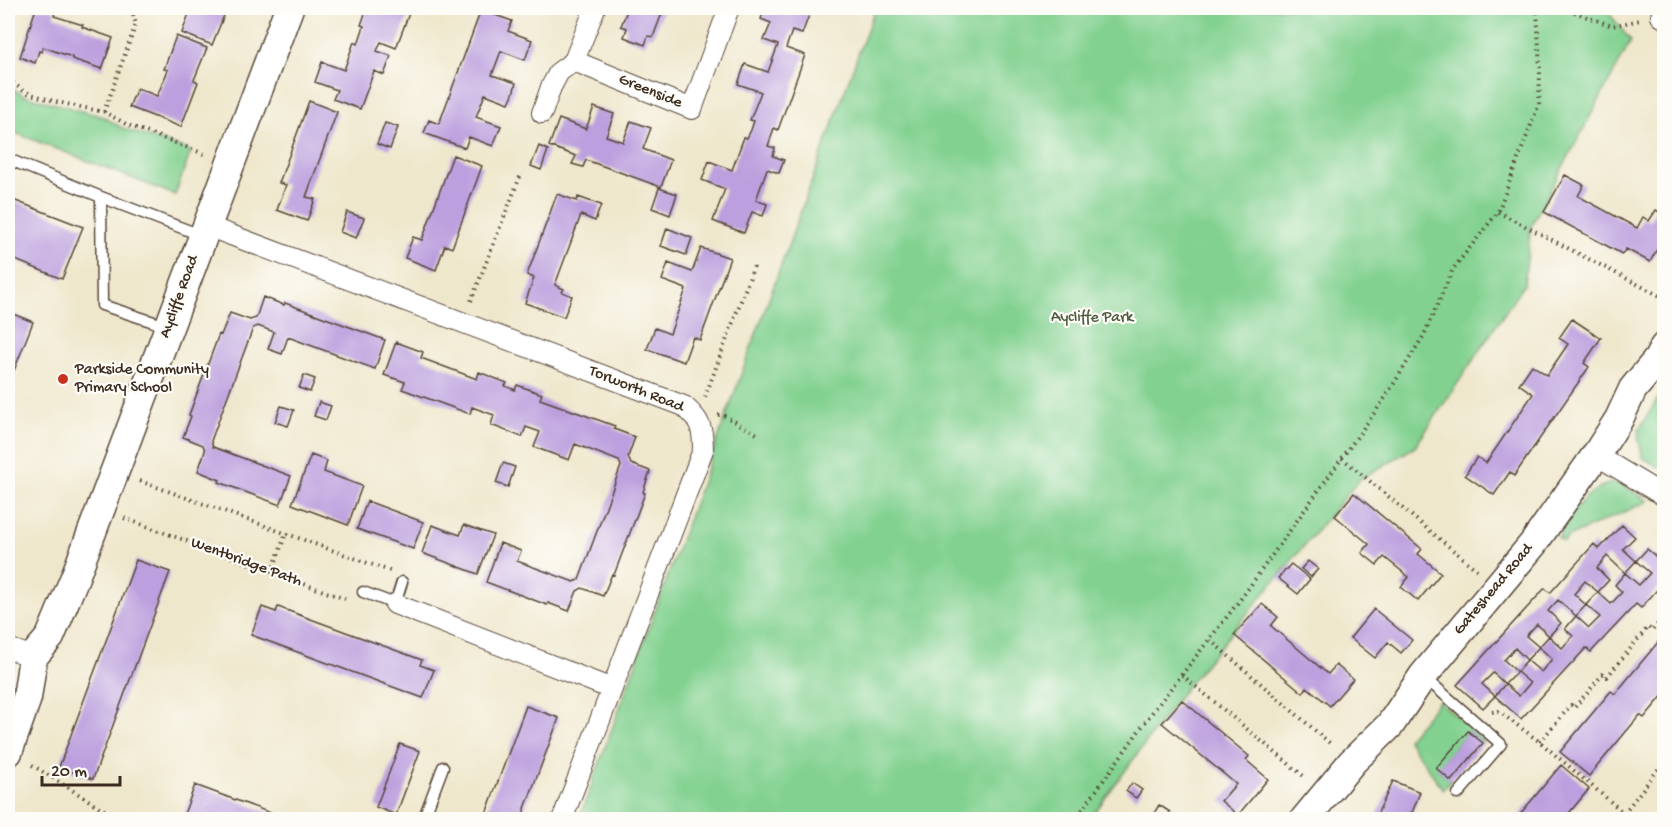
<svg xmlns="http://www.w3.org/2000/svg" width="1672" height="827" font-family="'Gochi Hand',sans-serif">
  <rect width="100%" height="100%" fill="#fdfcf7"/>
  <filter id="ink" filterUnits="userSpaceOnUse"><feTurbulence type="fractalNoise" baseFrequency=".0167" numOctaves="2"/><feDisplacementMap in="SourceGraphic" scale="12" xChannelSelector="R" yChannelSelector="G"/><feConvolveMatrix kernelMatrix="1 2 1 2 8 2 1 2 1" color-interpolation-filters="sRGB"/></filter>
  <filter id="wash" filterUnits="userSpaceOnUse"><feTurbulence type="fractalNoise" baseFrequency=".008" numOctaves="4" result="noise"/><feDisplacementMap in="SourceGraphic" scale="24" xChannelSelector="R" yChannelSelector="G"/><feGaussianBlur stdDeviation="1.35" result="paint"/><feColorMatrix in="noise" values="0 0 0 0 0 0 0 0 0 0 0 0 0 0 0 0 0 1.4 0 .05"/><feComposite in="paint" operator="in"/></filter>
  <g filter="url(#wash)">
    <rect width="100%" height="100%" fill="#efe7cc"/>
    <path fill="#82d190" stroke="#5e7e57" stroke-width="1.5" d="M875,8H1605L1631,41L1531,226L1524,284L1415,447L1360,479L1187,686L1090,819H579Z
      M8,86L23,95L104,117L122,128L191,151L175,195L8,130Z
      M1664,389V420L1660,468L1643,458L1638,438L1639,429Z
      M1611,483L1621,484L1649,501L1568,537L1564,542L1558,538C1570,514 1584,491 1611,483Z
      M1439,701L1484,740L1483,743L1468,731L1437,768L1451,781L1443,789L1407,739Z"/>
    <g id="blocks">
      <path fill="#bb9fde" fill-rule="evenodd" d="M36,8H46L55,11L54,16L83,25L82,27L113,38L102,69L72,59V57L43,47L42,52L39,51L35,63L20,57Z
        M191,8H227L212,45L182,33Z
        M367,8H411L396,48L381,42L377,51L391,56L384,75L374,71L360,109L333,99L337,90L315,82L322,62L344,70L354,42L358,44L364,26L361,25Z
        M628,8H664L653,37L648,36L645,45L624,37L627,28L621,26Z
        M765,8H800L799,11L809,15L802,34L792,31L786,48L805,55L778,130L774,128L768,146L775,148L773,156L784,160L779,173L767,169L756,200L767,204L763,216L752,212L744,233L713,221L725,189L702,180L709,161L732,170L744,137L747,138L751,130L754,121L750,120L761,92L738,84L745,64L768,72L778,45L764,40L771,23L761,19Z
        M481,10L512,21L508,31L532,40L525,60L501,51L492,75L516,83L513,94L509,103L485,94L476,117L501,126L493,146L469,137L465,148L424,133L429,120L439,124Z
        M176,36L207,48L194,80L198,82L181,127L129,107L137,88L157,96L168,70L164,69Z
        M309,101L337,112L306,197L315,199L307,221L277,210L286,185L279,183Z
        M594,107L614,114L606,136L615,139L623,142L631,121L651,128L643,149L671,160L661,187L586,160L583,167L572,164L576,156L549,146L559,119L586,129Z
        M385,123L398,127L390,149L377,144Z
        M539,146L548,150L541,170L531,166Z
        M453,155L482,166L452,248L445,245L436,270L405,258L413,237L422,240Z
        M1565,175L1584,185L1578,196L1637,228L1643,217L1649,221L1656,210L1664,215V236L1650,262L1626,249L1622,254L1544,212Z
        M659,188L677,194L670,215L652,208Z
        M557,194L577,201L578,197L601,205L595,221L581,215L555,285L564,289L562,292L572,296L564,317L525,303L534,278L527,275Z
        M8,198L83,227L62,279L8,257Z
        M347,212L364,218L356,238L340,232Z
        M667,228L692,238L686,255L661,246Z
        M701,248L730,258L700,340L693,337L684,362L647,349L655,328L670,334L686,289L662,280L668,263L692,272Z
        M263,297L284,305L285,303L385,340L375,369L288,337L282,354L268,349L274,332L258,326L253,328L211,441L213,447L291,476L280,505L219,482L220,480L198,471L205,451L203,445L183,437L191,416L189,415L219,334L221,335L230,313L250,320L256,318Z
        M8,312L33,322L8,386Z
        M1572,319L1601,338L1584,363L1589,367L1514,476L1510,472L1494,495L1465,475L1477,457L1486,463L1533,394L1519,384L1532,365L1547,375L1564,350L1568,344L1559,338Z
        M396,342L423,352L421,358L477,379L479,372L507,383L505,386L515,390L517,385L542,394L540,399L615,426L614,429L635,437L628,457L631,464L650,471L643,492L645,493L614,575L612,574L603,596L582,588L577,591L569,611L548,603L547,605L486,582L500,543L521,551L517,561L574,582L579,580L621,466L619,461L575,444L569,460L534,447L540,432L526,427L522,437L491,425L494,415L472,407L470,414L402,389L405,382L384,375Z
        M304,375L315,379L310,392L299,388Z
        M319,402L331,406L326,420L314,416Z
        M281,406L294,410L288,426L275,422Z
        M311,455L327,461L324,472L362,486L348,525L292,504Z
        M503,463L515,467L508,487L496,483Z
        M1354,493L1422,549L1418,554L1441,573L1418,601L1401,587L1409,577L1384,557L1377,565L1362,553L1369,544L1335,516Z
        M367,501L423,522L413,549L357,529Z
        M432,525L460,535L464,525L493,535L478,574L422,553Z
        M1622,525L1635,537L1623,549L1636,561L1625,573L1607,556L1597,568L1609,580L1598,592L1585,581L1574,594L1586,605L1576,616L1558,600L1548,611L1561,623L1549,636L1562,648L1573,636L1565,629L1576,616L1589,628L1600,617L1586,605L1598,592L1611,604L1622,592L1615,585L1625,573L1639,585L1650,573L1636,561L1647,549L1661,561L1664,557V582L1641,608L1636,604L1591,652L1586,648L1521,719L1495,696L1505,684L1519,696L1530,683L1517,672L1527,660L1515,648L1504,660L1517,672L1505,684L1493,673L1482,684L1495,696L1483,708L1457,685L1545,588L1550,593L1594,544L1599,549ZM1537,624L1549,636L1539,647L1526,636ZM1539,647L1552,659L1541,672L1527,660Z
        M136,560L170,572L93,779L59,767Z
        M1308,561L1318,569L1311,577L1301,569Z
        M1291,564L1310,579L1298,594L1278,578Z
        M1262,604L1278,617L1271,626L1328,674L1336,665L1353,679L1330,706L1307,687L1303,693L1234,635Z
        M262,607L276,612L278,607L422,660L420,665L434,670L423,698L251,635Z
        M1374,609L1412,640L1401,653L1388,642L1375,658L1350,638Z
        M1664,635V694L1644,718L1640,715L1589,776L1560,752L1611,691L1615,694Z
        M1182,700L1249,756L1246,760L1268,779L1238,815L1221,801L1236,784L1162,723Z
        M526,706L559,718L521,819H484Z
        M1468,731L1483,743L1451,781L1436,768Z
        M400,744L420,751L396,815L376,807Z
        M1561,765L1589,789L1564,819H1516Z
        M1393,781L1420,792L1412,813L1410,812L1407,819H1375Z
        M1132,783L1142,790L1136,798L1126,791Z
        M195,785L287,819H197L184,814Z
        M1159,805L1170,812L1165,819H1152L1151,818Z"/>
    </g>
  </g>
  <g filter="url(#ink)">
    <use href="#blocks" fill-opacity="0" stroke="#564638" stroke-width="1.5"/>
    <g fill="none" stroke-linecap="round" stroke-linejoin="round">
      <g stroke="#564638" stroke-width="13">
        <path id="lane" d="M8,159L101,197L102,305L169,327
          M101,197L203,236
          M363,592L395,604L402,582
          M1423,676L1501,744L1458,794
          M423,820L443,767"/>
      </g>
      <g stroke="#564638" stroke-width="22">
        <path id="street" d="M595,8L574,61L692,109L729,8
          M1661,16L1664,18
          M542,113L551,87L559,72L574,61
          M207,226L684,406C701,421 703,428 703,450L562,820
          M1596,455L1664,496
          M395,604L612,689
          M8,648L33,657"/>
      </g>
      <g stroke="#564638" stroke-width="31">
        <path id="secondary" d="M8,752L27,698L33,657L50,637L75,577L289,8
          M1304,820L1352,762L1390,725L1423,676L1533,544L1596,455L1619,419L1633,389L1658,359L1664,347"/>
      </g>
      <path stroke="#564638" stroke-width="4" stroke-dasharray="1.5 4.5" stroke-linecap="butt" d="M1563,8L1612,26L1640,20
        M8,27L14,8
        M8,79L25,92L57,102L104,112L128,125L207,155
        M104,112L136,24L131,8
        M1498,212L1664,298
        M471,301L521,174
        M705,397L754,266
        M718,415H723L757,434
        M1342,458L1477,570
        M140,481L390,571
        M124,518L348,600
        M272,572L286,533
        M1210,640L1332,745
        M1182,675L1306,778
        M1492,712L1498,711L1540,742L1624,813L1618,820
        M1540,742L1571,705L1574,708L1603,674L1607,677L1648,627L1652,631L1664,616
        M32,765L120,820
        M1624,813L1664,762
        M1075,820L1151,714L1240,600L1385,398L1424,335L1453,269L1498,212L1539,104L1540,71L1537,8"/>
      <use href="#lane" stroke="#fff" stroke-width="10"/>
      <use href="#street" stroke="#fff" stroke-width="20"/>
      <use href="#secondary" stroke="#fff" stroke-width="28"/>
    </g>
  </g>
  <circle fill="#c8321e" stroke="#fdfcf7" stroke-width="2" cx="63" cy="379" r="6"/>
  <g text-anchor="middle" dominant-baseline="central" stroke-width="4.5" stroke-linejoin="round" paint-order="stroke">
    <g font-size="16" fill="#3b2a1e" stroke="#fdfcf7">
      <text transform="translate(650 92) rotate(22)">Greenside</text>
      <text transform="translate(180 297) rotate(-70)">Aycliffe Road</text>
      <text transform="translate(636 390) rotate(22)">Torworth Road</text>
      <text transform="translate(246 563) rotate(20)">Wentbridge Path</text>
      <text transform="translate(1494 590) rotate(-50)">Gateshead Road</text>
    </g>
    <g font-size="16" fill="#505c40" stroke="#fdfcf7">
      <text x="1092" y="318">Aycliffe Park</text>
    </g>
    <g font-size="16" fill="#3b2a1e" stroke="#fdfcf7" text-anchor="start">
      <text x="75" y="370">Parkside Community<tspan x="75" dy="18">Primary School</tspan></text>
    </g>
  </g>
  <rect width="1672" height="827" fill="none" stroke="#fdfcf7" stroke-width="30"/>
  <path d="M42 776v9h78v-9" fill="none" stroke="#3b2a1e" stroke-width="3"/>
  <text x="51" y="776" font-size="18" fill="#3b2a1e" stroke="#fdfcf7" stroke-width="4.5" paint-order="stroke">20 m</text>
</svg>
